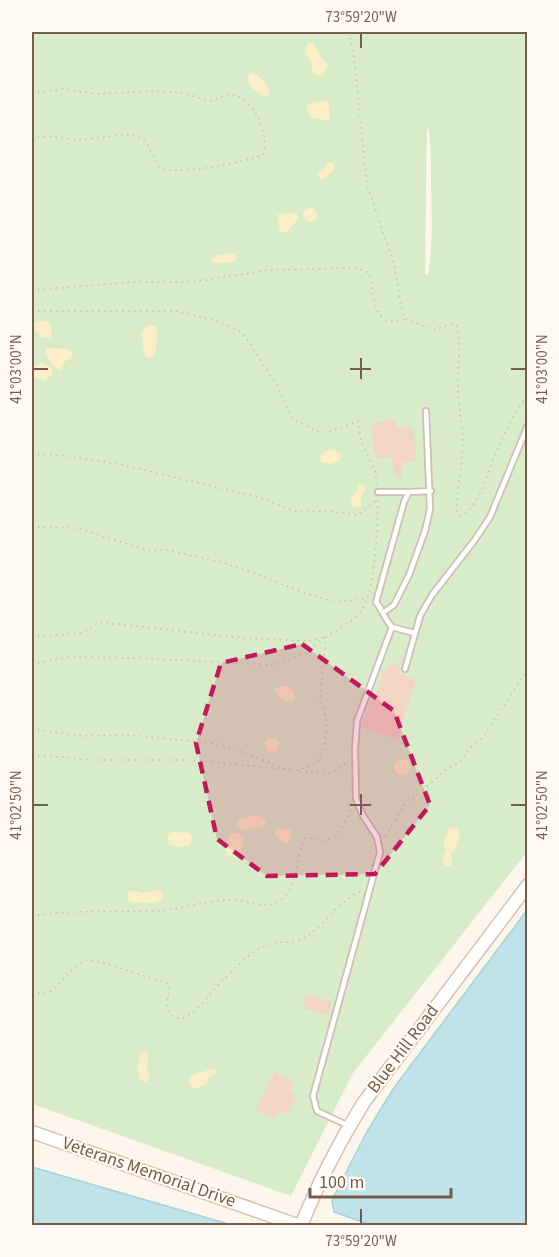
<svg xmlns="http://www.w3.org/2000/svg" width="559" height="1257" font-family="'Source Sans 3',sans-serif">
  <rect width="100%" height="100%" fill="#fdf6ec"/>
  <path fill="#d8ecc9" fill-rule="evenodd" d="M32,32H527V852L353,1073L291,1196L32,1104ZM427,124C432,143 431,164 431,185C432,215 433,244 428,274L425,275Z"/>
  <path fill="#fcefc7" d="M309,42L314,43L318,53L327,64L323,75L320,76L313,74C312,69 312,63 310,60C305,52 304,50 309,42Z
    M251,73C260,74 270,86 269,95L264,97L250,86L247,77Z
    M326,100C330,103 331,117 329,121L310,117L307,111V104Z
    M329,162L335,165L333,171L324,179H320L318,174L324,169Z
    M303 215a7 7 0 1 1 14 0a7 7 0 1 1-14 0Z
    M292,212L297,215L298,219L286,233L280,231L277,215Z
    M234,253L237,258L234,262L212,263V259L215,256Z
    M36,321H47L51,325L52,335L49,338H42L32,326Z
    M151,325L156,326C160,334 156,349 153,357H146C142,350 144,341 141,334L146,326Z
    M47,348L68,349L73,353L72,358L65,361L61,370C51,369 50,359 45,352Z
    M43,363L52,368L53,374L44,381L32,377V367Z
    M331,449L341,454L340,461L330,464L322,462L320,456L324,452Z
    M360,484L364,485L365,489L361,497V506L357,508L352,506L351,499Z
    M281,686H288L294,692L295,700L286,702L275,692V689Z
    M265 745a7 7 0 1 1 14 0a7 7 0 1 1-14 0Z
    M394 767a8 8 0 1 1 16 0a8 8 0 1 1-16 0Z
    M258,815L265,819L266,823C259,832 258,826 250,828C248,829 246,830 244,831L236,826L238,819Z
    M279,828L291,830V838L286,844L275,836V829Z
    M453,828L458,829L459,836L455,850L451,852L452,864L447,867L442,862L446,849L443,843L449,829Z
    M172,832L189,833L192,837L190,845C183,848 173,847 167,843L168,835Z
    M231,833H238L244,839L240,853L235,858L226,855L225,847Z
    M133,890L142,893L160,890L164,896C159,906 142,902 130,902L127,897L128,892Z
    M144,1051L148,1054L147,1069L150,1078L146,1082L140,1080L138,1069L139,1055Z
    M213,1069L217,1070V1073L209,1077L207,1084L198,1088L191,1087L189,1081L192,1075Z"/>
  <path fill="#bfe3e8" stroke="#a5d3da" stroke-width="1.5" d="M527,910V1225H371L334,1212L332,1200L366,1133L393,1089Z
    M32,1167L232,1225H32Z"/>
  <path fill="#f3d5c3" d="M395,419L397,428L412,426L416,448V461L402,463V477H394L392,457L376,459L371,431L376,422Z
    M391,663L401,666L399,674L416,679L397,740L361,727L373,693L376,695L385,668L389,669Z
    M306,995L331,1001L328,1015L303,1009Z
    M275,1072L294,1081L289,1091L297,1095L288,1114L280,1111L275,1119L255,1110Z"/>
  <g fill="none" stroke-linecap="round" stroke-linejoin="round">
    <g stroke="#d1beb0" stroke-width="8">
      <path id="lane" d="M378,492H409
        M384,612L394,605L409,575L425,531L430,509L426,411
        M392,627C385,620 383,611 376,602L404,502L409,492L431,491
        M405,669L420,616L432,595L474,541L490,517L528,425
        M349,1126L317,1111L313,1096L380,852L377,837L362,814L356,798L355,749L357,721L392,627L414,633"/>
    </g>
    <g stroke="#d6c0b0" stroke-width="15">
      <path id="secondary" d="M32,1132L300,1226
        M301,1226C318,1183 340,1141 364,1102L528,885"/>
    </g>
    <path stroke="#d9b8a5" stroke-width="1.5" stroke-dasharray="1.5 4.5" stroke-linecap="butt" d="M349,32L354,57L367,185L395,268L402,312L406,319L434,330L450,324L457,326C461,344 458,360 458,377C457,399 462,421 463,442C463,465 456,489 457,512L461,516C480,508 491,462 500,443C508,426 516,410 528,395
      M32,93L63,89L97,94L153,91L183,93L211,101L230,94L240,97L251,107L259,118L264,135L265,149L263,155C245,162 177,176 160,168L145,141L130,134L78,140L48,136L32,138
      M32,290L133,282H192L270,270L357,268L369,273C375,294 371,331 405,319
      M32,311H176L220,322L238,330L249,342L278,387L292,419L319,432H329L358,421L361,441L375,471L377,484
      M32,454L68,456L123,465L258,497L298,512L329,511L357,515L377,500
      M32,527L77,528L150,551L167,550L224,563L270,579L304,593L328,600L348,601L367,598
      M32,637L82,633L99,622L242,638L311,641L325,637
      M32,664L68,657L138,658L274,665L304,654L325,637
      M32,729L83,736L130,735L220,744L286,769
      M32,756L63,757L91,760H190L294,770
      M296,770L308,767L318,761L325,742L327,723L320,697L326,637C336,630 348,624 357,616C377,599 377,525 378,498
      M299,771C320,772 334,779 348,760
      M385,836L407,801L416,796L447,769L460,762L470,748L483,737L528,669
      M32,916C72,910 110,912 150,911C177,911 204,900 232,900C244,900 253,904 263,905C271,906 282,901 287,894C299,878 295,854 306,838C312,838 321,841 326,840C340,837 347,819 351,808
      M32,994L52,991L76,966L86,960L101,962L169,984C171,994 161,1011 174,1017C190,1025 212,990 222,981C236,968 254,946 274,943C282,941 293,944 301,940C324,928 335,902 361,891"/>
    <use href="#lane" stroke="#fff" stroke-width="4.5"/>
    <use href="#secondary" stroke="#fff" stroke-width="12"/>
  </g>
  <path fill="#c2185b" fill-opacity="0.2" stroke="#c2185b" stroke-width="4.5" stroke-dasharray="12 8" stroke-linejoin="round" d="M302,644L394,711L430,805L375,874L267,876L217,839L196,743L221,663Z"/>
  <path fill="none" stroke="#7a5c4d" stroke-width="2" d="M361,33V48M361,358V379M33,369H48M350,369H371M511,369H526M361,794V815M33,805H48M350,805H371M511,805H526M361,1209V1224"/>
  <g text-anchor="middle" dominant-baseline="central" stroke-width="4.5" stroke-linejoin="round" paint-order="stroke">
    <g font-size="18" fill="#7a5c4d" stroke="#fffaf3">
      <text transform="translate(403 1049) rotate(-53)">Blue Hill Road</text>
      <text transform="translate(149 1172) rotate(19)">Veterans Memorial Drive</text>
    </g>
  </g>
  <rect width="559" height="1257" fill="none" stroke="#fffaf3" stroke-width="66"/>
  <path d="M310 1188v9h141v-9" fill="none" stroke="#7a5c4d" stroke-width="3"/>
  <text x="319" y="1188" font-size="18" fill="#7a5c4d" stroke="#fffaf3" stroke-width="4.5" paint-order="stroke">100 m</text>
  <rect x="33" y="33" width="493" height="1191" fill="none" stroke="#7a5c4d" stroke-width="2"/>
  <g font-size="15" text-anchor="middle" fill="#7a5c4d">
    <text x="361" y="22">73°59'20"W</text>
    <text transform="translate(16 369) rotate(-90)" y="5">41°03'00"N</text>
    <text transform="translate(542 369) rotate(-90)" y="5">41°03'00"N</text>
    <text transform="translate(16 805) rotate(-90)" y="5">41°02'50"N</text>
    <text transform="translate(542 805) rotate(-90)" y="5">41°02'50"N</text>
    <text x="361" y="1246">73°59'20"W</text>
  </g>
</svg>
